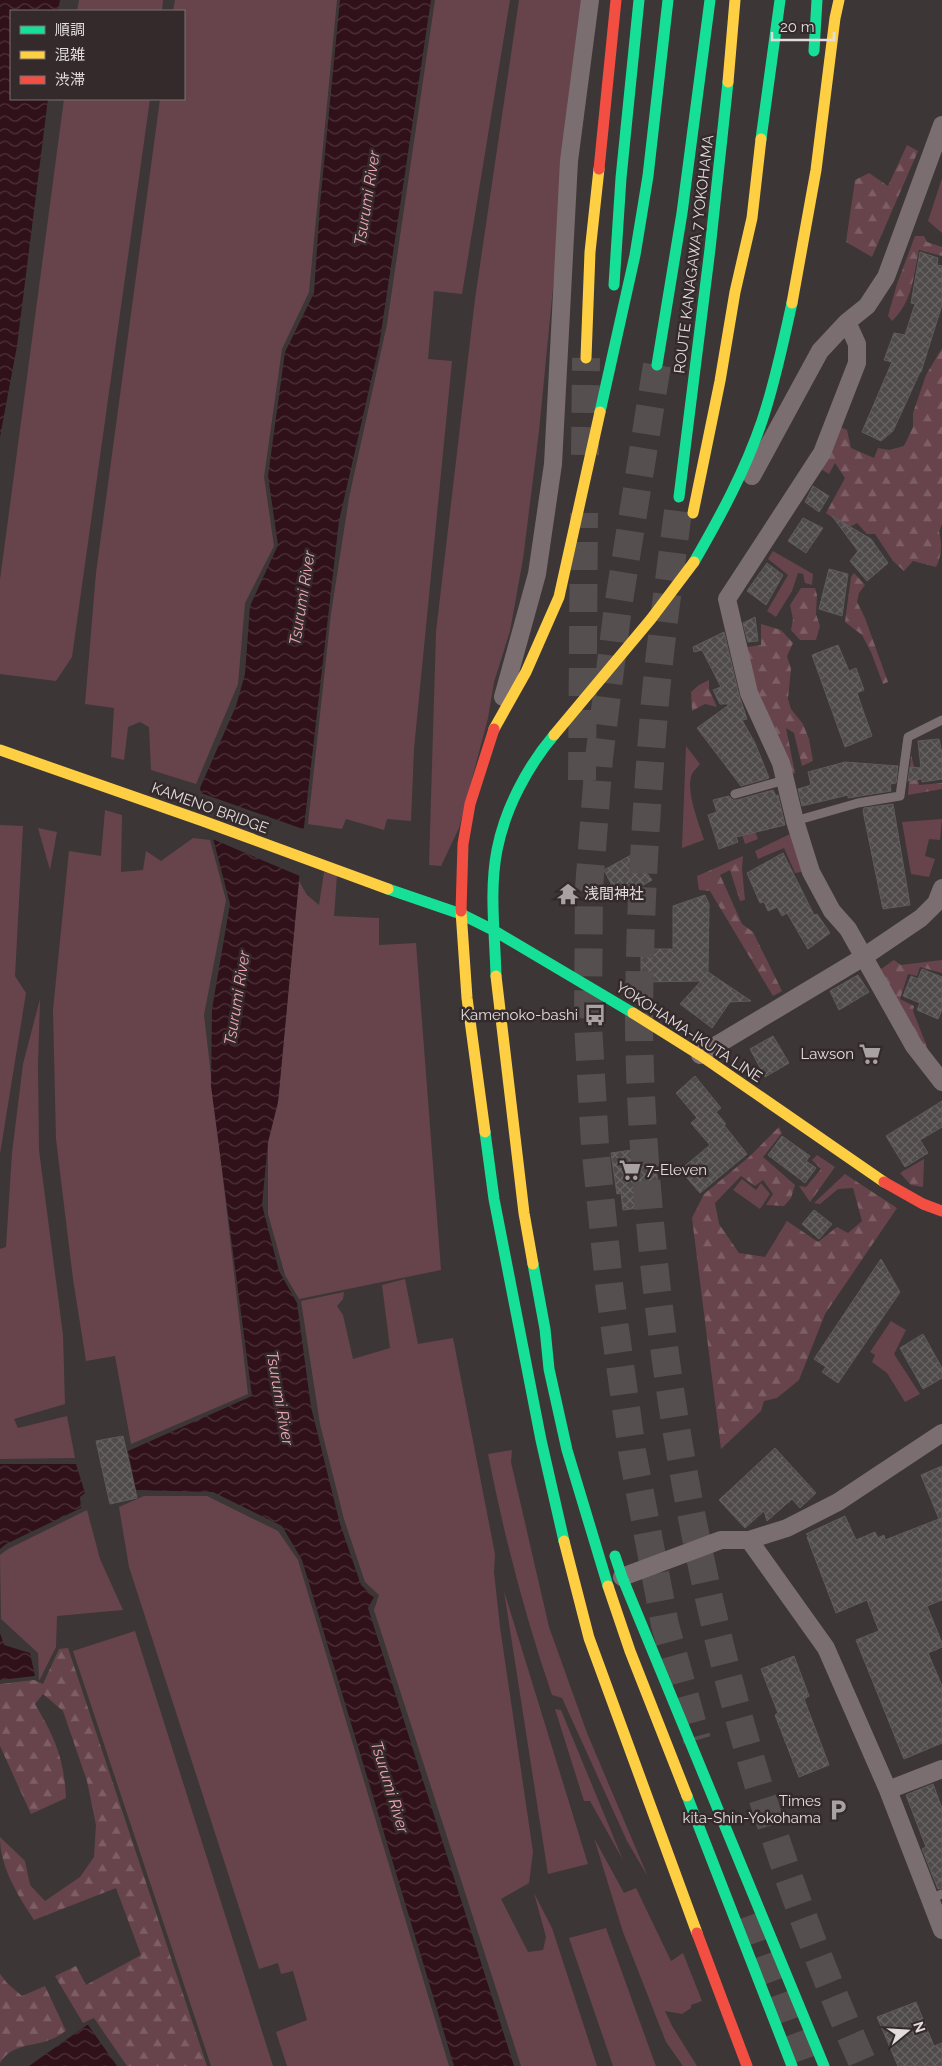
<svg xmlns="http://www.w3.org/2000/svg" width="942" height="2066" font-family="Raleway,'Noto Sans JP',sans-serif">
  <defs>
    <pattern id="forest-firs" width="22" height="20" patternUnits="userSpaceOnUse" patternTransform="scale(1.25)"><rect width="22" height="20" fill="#67444b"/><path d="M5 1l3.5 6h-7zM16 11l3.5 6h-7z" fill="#7c5e64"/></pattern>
    <pattern id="water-waves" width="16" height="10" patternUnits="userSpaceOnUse" patternTransform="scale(1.25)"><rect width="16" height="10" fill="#30111a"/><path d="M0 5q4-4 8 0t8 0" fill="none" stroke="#4e333b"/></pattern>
    <pattern id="building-cross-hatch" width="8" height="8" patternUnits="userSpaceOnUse" patternTransform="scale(1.25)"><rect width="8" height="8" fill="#4f4b4b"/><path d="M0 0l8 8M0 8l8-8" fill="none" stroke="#686464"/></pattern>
  </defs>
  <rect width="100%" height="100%" fill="#3c3637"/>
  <path fill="#67444b" d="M79,0H163L162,11H77Z
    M175,0H337L309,292L282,349L264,477L274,546L245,603L238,684L196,784L151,770L149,727L140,722L128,727L124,760L111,757L114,708L85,704L96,573L160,99H184V11H173Z
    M435,0H510L462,294L434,291L428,359L452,361L414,749L411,821L387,819L384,830L346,819L342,829L308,824L331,614L349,498L387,324Z
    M519,0H587L567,145L539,431L523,559L510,631L494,682L488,718L459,828L441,866L429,865L436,632L475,299Z
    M64,99H150L72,657L56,681L0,674V580Z
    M942,178V233L928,221Z
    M773,551L813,574L812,585L805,583L803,574L798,573L792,591L776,617L767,611L788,575L768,559Z
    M686,746L700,764C698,767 694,770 692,774C685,790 699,823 704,840L682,848Z
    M105,810L122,815L121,872L143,870L146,851L161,861L193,838L210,840L226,900L204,1015L248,1394L131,1444L115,1356L86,1361L73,1279L56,1139L53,1010L69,851L101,856Z
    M734,810L747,812L758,839L745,844Z
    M942,819L940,840L929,839L925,856L935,859L929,877L911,874L902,822Z
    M0,825L23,826L15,976L26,993L0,1154Z
    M38,828L57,832L50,870Z
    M790,834L802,872L795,873L784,848L758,859L755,851Z
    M324,872L337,875L334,916L379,918V945L416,943L441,1270L299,1299L285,1275L268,1214V1142L278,1102L299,881L307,895L319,905Z
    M40,999L38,1066L39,1150L63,1335L65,1404L14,1419L18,1428L67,1416L75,1458L0,1459V1249L6,1247L12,1153L23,1064Z
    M742,1179L756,1190L761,1183L770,1194L760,1209L733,1190Z
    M405,1279L418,1344L453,1338L495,1554L494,1572L500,1627L533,1852L529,1883L501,1899L528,1952L543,1950L546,1937L534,1893L552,1928L597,2066H521L374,1610L379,1595L365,1582L344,1519L320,1424L301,1301L344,1292L343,1299L337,1306L343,1315L353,1359L390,1348L382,1285Z
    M891,1321L906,1330L894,1354L920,1394L905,1402L887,1373L872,1362L875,1355L870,1352Z
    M512,1450L511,1462L549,1627L587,1733L648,1877L627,1841L562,1698L552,1695C525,1616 504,1536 488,1454Z
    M144,1496H207L278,1531L298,1560L449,2066H287L276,2032L307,2020L293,1971L281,1974L278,1963L259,1969L129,1567L119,1507Z
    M87,1510L100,1559L123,1610L57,1616L56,1647L39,1681L38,1653L1,1619L0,1555L8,1549Z
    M504,1591L588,1864L548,1874Z
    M135,1631L273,2066H211L73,1651Z
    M555,1709L561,1710L623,1860L590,1801H584Z
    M594,1838L624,1893L636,1888L671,1961L683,1953L702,2001L691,2005V2008L682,2014L665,2011L672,2026L697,2066H683L666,2042L623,1932Z
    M606,1928L654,2061L656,2066H613L569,1938Z"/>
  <path fill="url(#forest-firs)" d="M907,145L918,151L872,257L846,242L855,180L869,173L888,186Z
    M915,236H924L927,242L942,247V256L919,250C913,277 913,301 892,321L888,316L897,284Z
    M942,348V524L939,531C942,543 942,556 936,567L913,561L904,571L893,561L875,534H867L857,523L848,528L826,513L845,478L835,463L829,474L821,469L840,427L847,430L851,448L874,458L878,448L889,450L904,446L913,427V413L926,375Z
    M854,573L865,585L859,593L857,602L865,618L888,682L883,684L871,652L862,635L845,622L851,577Z
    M801,588H815L817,595L816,614L820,626L816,640H800L791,630L793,619L790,605Z
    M761,624L781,630L793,643L787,656L791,669L788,699L791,709L803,724L809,739L813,761L802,766L794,733L786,728L795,773L789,776L753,686L747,647L761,645Z
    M709,680V689L717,707L705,704L692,711L691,692L699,685Z
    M911,755L919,785L942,783V789L908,795Z
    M743,856L742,869L745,900L740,901L730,870L720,875L742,924L753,932L782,991L773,996L710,891L699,890L697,876Z
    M894,960L901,965L942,960V973L920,967L917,976L908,974L900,999L914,1006L913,1011L932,1060L878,971Z
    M779,1127L782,1133L763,1157L795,1185L791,1198L784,1206L766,1205L773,1194L763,1180L755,1186L741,1176L715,1203L719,1224L739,1253L765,1257L787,1221L818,1242L837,1227L848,1233L862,1221L853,1188L838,1189L820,1204L814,1203L845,1174L897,1208L825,1314L799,1380L777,1398L764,1401L761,1411L721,1449L692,1218L704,1194L749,1157Z
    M817,1155L835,1167L810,1202L799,1186L806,1187L821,1169L812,1160Z
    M924,1159L923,1187L911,1185L900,1173Z
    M68,1648L207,2066H127L94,2018L83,2023L55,1976L76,1966L86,1985L141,1955L116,1888L34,1920C18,1895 0,1868 0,1837L25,1861L30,1885L45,1901L80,1877L94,1857L96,1825L87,1781L63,1711L43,1694L35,1704C55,1738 64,1758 66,1798L31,1814L0,1746V1684L34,1680L43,1684L59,1649Z
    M0,1974L7,1983L22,1996L45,1986L66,2031C62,2033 57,2037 52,2039C34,2047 12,2043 0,2063Z"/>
  <path fill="url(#water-waves)" d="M0,0H60L58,11H11V99H48L17,346L0,437Z
    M340,0H431L379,346L339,521L304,827L278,1102L268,1142L262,1205L279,1271L297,1303L311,1407L340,1524L361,1585L374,1597L368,1608L514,2066H454L302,1560L282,1526L213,1492L136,1490L128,1451L252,1396L211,1086L212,1009L230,904L200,788L236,706L245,674L250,606L278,545L268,476L285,352L314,293L320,204Z
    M0,1464H76L85,1493L80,1497L81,1508L6,1544L0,1549Z
    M0,1633L4,1645L30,1653L35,1676L0,1680Z
    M88,2025L117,2066H29L87,2025Z"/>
  <path fill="#3c3637" d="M198,792L306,830L302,877L210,838Z"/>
  <path fill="url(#building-cross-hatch)" stroke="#5f5a5b" d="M920,252L938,258L937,265L942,266V305L921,372H920L893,431L881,441L862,432L892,362L884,360L894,333L905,335L915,304L911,303Z
    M813,486L829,496L819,512L805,502Z
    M832,516L871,539L888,563L867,581L850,561L858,551Z
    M803,518L823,528L806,553L788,541Z
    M767,563L783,575L766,605L747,591Z
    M829,569L848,574L842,616L819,609Z
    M755,617L758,641L748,642L743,623Z
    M724,632L739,695L747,719L742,720L755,743L769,778L741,786L697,728L730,704H720L713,690L721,687L702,650L694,652L693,647Z
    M838,645L849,671L856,668L864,690L857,693L872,736L845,747L812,655Z
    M939,739L942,754V779L922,782V779L908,781L910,767L921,768L918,741Z
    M845,762L898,766L896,783L890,784L891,791L848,798V795L802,806L798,789L811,785L808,772Z
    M773,790L776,796L778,795L785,825L736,837L738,842L719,849L708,815L717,812L713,800L729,796L733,800H737Z
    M893,804L910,905L883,909L863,811L864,808Z
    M640,850L650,869L646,872L652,880L619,899L604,870Z
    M783,853L814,915L817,914L830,933L808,949L787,913L782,916L777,907L768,911L764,902L760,903L747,873Z
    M705,895L709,904L708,972L751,1001L730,1002L712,1028L680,1004L701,981L641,982V949H673V906Z
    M922,969L942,977V1010L938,1019L917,1010L920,1003L903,996L911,976L918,979Z
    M858,975L869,992L839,1010L830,991Z
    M773,1036L789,1063L765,1077L750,1049Z
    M695,1076L721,1108L716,1112L726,1124L724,1125L747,1154L700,1193L680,1170L710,1145L691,1123L697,1118L676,1093Z
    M942,1101V1127L920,1140L928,1153L905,1167L886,1136Z
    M782,1136L810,1156L806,1161L816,1168L805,1183L768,1155Z
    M653,1147L661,1205L623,1210L621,1193L617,1194L611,1153Z
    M814,1210L832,1224L819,1239L802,1224Z
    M881,1259L900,1292L838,1383L822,1372L826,1367L814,1359Z
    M923,1334L942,1368V1378L923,1389L900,1348Z
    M123,1436L137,1498L110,1504L96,1441Z
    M775,1448L816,1493L800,1508L792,1499L767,1521L764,1511L745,1528L719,1500Z
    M942,1466V1600L927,1606L942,1643V1647L928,1653L942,1686V1743L904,1759L856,1640L879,1631L867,1600L836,1613L807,1537L809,1536L806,1534L845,1516L856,1540L875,1532L878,1538L884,1535L885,1540L939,1519L921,1475Z
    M794,1656L809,1696L804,1699L829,1765L799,1777L775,1715L778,1713L761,1669Z
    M933,1784L942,1808V1888L938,1889L922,1849L926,1847L906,1795Z
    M916,2002L934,2046L942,2043V2066H898L877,2017Z"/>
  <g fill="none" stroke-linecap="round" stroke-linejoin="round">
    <path stroke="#554f50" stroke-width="28" stroke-dasharray="28 14" stroke-linecap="butt" d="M657,365L618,607L599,758L589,888L588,1024L595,1145L610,1293L632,1451L665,1625L697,1740
      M585,455L586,358
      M678,511C670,574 661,638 655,701C646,810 639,919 639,1028C640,1113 647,1198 656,1282C679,1486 722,1688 790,1881C812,1943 837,2005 864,2066
      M582,780L584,513
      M751,1915L806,2066"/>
    <path stroke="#7b6e71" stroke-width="9" d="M735,794L785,780
      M795,821L858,803L900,796L908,737L942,720
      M930,1899L942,1894"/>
    <path stroke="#7b6e71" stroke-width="18" d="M847,322L857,344V363L822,453L727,599L749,693L781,763L795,821L811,872L832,911L848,929L914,1046L942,1082
      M752,476L820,351L847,322L867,306L886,277L942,125
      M503,697L537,574L553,464L569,161L590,0
      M700,1055L862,958L921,918L936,903L942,888
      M749,1540L826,1648L888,1790L942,1930
      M622,1577L721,1540H749L787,1528L838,1502L942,1433
      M888,1790L942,1769"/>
    <path stroke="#16e098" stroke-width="11" d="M814,51L817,0
      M761,139L780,0
      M614,285L621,178L639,0
      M657,365L682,213L710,0
      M600,412L635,255L648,176L668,0
      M679,497L710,249L728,82
      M694,562C720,517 745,471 762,421C775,383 783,343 792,303
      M388,889L461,914L493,930L633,1013
      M496,976C495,934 489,891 497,850C505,809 527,767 554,735
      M485,1132L494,1199L541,1440L564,1541
      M533,1264L545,1329L549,1369L567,1450L608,1586
      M615,1556L622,1577L824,2066
      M687,1796L792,2066"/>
    <path stroke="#ffcf43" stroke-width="11" d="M728,82L735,0
      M792,303L816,170L835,18L839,0
      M586,358L590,252L599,169
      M693,513L720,381L735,292L752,218L761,139
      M494,729L526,672L559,597L600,412
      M554,735L651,619L694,562
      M0,750L203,821L388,889
      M461,911L467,998L485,1132
      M496,976L524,1213L533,1264
      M633,1013L700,1055L884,1182
      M564,1541L589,1638L697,1933
      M608,1586L630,1651L687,1796"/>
    <path stroke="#f24e42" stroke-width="11" d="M599,169L616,0
      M461,911L463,844L470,804L494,729
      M884,1182L923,1204L942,1211
      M697,1933L747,2066"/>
  </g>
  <defs>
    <g id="temple-bare" transform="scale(1.725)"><path d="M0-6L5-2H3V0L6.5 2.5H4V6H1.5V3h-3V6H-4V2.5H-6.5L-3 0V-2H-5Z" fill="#a8a2a3" stroke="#342a2c" stroke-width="2.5" paint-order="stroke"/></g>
    <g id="bus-bare" transform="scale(1.725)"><path d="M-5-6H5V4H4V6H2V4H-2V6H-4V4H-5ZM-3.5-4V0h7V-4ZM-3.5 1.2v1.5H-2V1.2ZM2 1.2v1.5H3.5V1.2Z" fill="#a8a2a3" stroke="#342a2c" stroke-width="2.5" paint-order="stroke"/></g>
    <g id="supermarket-bare" transform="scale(1.725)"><path d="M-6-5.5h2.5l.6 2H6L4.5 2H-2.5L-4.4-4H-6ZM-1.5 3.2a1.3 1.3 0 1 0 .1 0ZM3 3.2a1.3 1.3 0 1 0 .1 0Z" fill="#a8a2a3" stroke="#342a2c" stroke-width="2.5" paint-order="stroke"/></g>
    <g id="parking-bare" transform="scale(1.725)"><path d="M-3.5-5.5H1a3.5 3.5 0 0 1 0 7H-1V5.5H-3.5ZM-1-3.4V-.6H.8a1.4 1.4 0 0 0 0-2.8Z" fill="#a8a2a3" stroke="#342a2c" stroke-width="2.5" paint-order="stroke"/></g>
  </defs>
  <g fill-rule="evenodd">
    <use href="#temple-bare" x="568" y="894"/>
    <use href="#bus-bare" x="595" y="1015"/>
    <use href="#supermarket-bare" x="870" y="1054"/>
    <use href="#supermarket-bare" x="630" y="1170"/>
    <use href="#parking-bare" x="838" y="1810"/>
  </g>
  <g text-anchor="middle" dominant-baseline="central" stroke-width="5" stroke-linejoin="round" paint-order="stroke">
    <g font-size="15" fill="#e2dcdd" stroke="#342a2c">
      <text transform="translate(694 254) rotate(-83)">ROUTE KANAGAWA 7 YOKOHAMA</text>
      <text transform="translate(210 808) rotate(20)">KAMENO BRIDGE</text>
      <text transform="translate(689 1032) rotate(33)">YOKOHAMA-IKUTA LINE</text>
    </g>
    <g font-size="15" fill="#e2dcdd" stroke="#342a2c" text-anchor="end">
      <text x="584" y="894" text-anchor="start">浅間神社</text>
      <text x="578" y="1015">Kamenoko-bashi</text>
      <text x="854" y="1054">Lawson</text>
      <text x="646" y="1170" text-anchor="start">7-Eleven</text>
      <text x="821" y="1801">Times<tspan x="821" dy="17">kita-Shin-Yokohama</tspan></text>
    </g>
    <g font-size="16" font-style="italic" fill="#efa7b5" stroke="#342a2c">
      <text transform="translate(367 198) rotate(-81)">Tsurumi River</text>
      <text transform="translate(302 598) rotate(-81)">Tsurumi River</text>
      <text transform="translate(237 998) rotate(-81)">Tsurumi River</text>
      <text transform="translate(280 1398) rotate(80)">Tsurumi River</text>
      <text transform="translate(390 1787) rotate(73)">Tsurumi River</text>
    </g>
  </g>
  <rect x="10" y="10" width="175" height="90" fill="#342a2c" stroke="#7a7173"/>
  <rect x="20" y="26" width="25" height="8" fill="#16e098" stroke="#7a7173"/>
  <text x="55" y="35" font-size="15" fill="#e2dcdd">順調</text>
  <rect x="20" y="51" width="25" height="8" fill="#ffcf43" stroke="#7a7173"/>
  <text x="55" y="60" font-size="15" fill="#e2dcdd">混雑</text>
  <rect x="20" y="76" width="25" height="8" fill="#f24e42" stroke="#7a7173"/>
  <text x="55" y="85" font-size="15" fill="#e2dcdd">渋滞</text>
  <g transform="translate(907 2031) rotate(72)" stroke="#342a2c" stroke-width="4" paint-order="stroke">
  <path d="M0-4L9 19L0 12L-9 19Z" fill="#e2dcdd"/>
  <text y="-8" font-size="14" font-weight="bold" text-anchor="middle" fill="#e2dcdd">N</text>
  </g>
  <path d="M772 32v8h62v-8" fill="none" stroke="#e2dcdd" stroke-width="2.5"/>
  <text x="780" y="32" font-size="15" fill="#e2dcdd" stroke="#342a2c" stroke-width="4" paint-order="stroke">20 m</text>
</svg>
